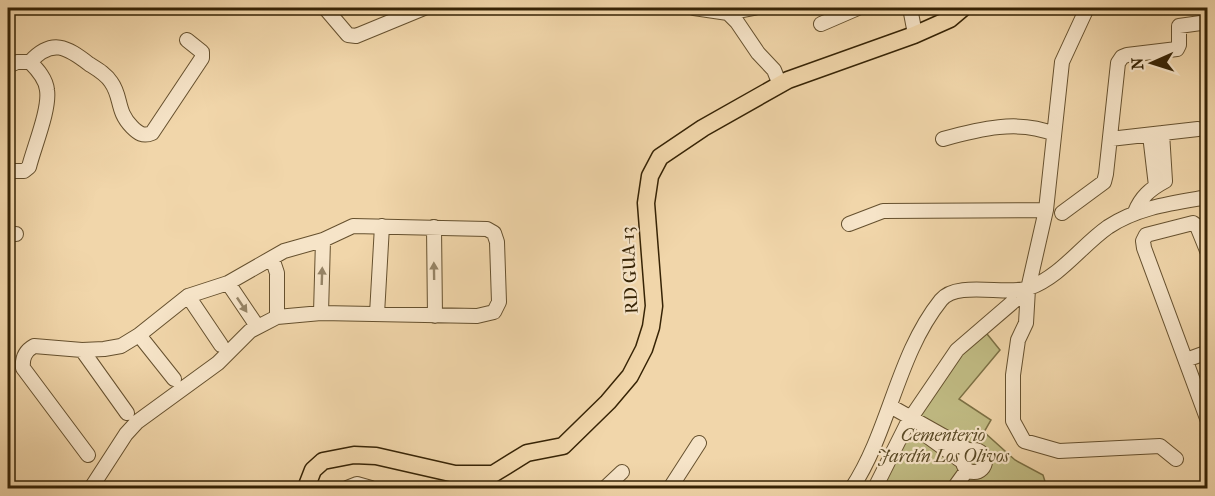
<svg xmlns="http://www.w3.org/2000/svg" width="1215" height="496" font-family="'IM FELL French Canon',serif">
  <rect width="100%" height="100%" fill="#f1d6aa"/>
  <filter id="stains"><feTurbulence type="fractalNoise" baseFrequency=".00333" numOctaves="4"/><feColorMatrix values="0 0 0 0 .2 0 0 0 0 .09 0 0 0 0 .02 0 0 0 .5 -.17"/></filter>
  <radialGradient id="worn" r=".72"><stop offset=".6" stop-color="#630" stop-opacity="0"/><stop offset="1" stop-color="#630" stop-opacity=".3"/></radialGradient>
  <path fill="#c1bc84" stroke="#7c7044" stroke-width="1.5" d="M983,329L1000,350L959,399L991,420L984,432L1015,460L1043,475L1047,488H874L912,408Z"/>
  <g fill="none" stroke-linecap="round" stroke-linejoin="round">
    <g stroke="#65502e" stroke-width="16">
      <path id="minor" d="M325,8L348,35L356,36L424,8
        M694,8L728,13L737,22L758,53L774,70L780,85
        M910,8L915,34
        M1087,8L1062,62L1046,210L1028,289L1026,323L1018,340L1013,375V421L1024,441L1059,451L1160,446L1176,459
        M728,13L754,8
        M821,24L858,8
        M30,62C52,38 67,47 89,64C97,69 106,74 111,82C122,97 116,111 132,127C138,133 143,137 152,133L202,58V52L187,40
        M8,66L17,62H30C38,70 46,79 47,90C50,109 34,147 29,167L24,171H8
        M1150,135L1156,186
        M943,139C979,129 1019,119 1054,134
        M1110,139L1198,129
        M1135,212C1141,197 1150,189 1165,181L1162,133
        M1062,213L1104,182L1106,174L1118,63L1122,57L1127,55L1177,49L1179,45V26L1208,22
        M849,224L883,211L1046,210
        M434,227L435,316
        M8,234H16
        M1208,253L1197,226L1193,223L1146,235L1143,241L1144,248L1208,421
        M272,258L277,273V317
        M228,283L257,326
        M188,296L221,345
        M321,313L323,240
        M377,314L382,226
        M139,335L174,379
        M82,350L127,413
        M1186,360L1208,352
        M890,406L970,451
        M923,433L963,462
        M963 461a11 11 0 1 1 22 0a11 11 0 1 1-22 0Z
        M88,455L23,368C22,358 25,351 34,346L82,350L104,349L121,346L139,335L188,296L228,283L284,251L323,240L353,226L487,229L494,233L497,242L499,302L494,312L477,316L321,313L277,317L250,331L218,363L137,422L126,434L91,488
        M347,488L357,484L371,488
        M605,488L622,472
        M670,488L699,443
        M852,488C890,430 897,355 941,300C957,280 1007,296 1029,288C1061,276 1081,246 1108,227C1138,207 1173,203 1208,197
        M875,488L908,422L957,350L1028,289
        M954,488L967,470"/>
    </g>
    <g stroke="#362305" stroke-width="19">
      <path id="major" d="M306,488L313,470L323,461L354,455L376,456L455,474H493L527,453L563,446L608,402L630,376L644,349L651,327L654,306L646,203L650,176L660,157L703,128L788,80L914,35L950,19L963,8"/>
    </g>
    <use href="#minor" stroke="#f6e4c8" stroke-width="14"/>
    <use href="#major" stroke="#f1d6aa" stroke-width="16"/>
  </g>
  <defs><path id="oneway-solid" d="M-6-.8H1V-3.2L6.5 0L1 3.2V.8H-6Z" transform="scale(1.5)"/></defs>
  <g fill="#968466">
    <use href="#oneway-solid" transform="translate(434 271) rotate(-91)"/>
    <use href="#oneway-solid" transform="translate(322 276) rotate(-88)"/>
    <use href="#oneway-solid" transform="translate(242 305) rotate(56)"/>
  </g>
  <g text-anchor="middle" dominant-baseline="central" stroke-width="4.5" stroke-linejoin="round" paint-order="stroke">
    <g font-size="18" fill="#362305" stroke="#f6e4c8">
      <text transform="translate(630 270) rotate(-93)">RD GUA-13</text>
    </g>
    <g font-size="18" font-style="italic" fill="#594925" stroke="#f6e4c8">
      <text x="943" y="435">Cementerio<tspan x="943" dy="21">Jardín Los Olivos</tspan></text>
    </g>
  </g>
  <rect width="1215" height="496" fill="none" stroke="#f1d6aa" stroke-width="30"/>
  <rect x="9" y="9" width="1197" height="478" fill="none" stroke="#362305" stroke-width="3"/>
  <rect x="15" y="15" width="1185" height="466" fill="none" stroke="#362305" stroke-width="1.5"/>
  <g transform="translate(1152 63) rotate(267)" stroke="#f6e4c8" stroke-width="4.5" paint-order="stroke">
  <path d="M0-4.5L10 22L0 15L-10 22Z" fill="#362305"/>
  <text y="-9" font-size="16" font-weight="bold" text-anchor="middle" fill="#362305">N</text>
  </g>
  <rect width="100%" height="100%" filter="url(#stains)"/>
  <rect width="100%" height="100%" fill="url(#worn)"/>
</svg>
